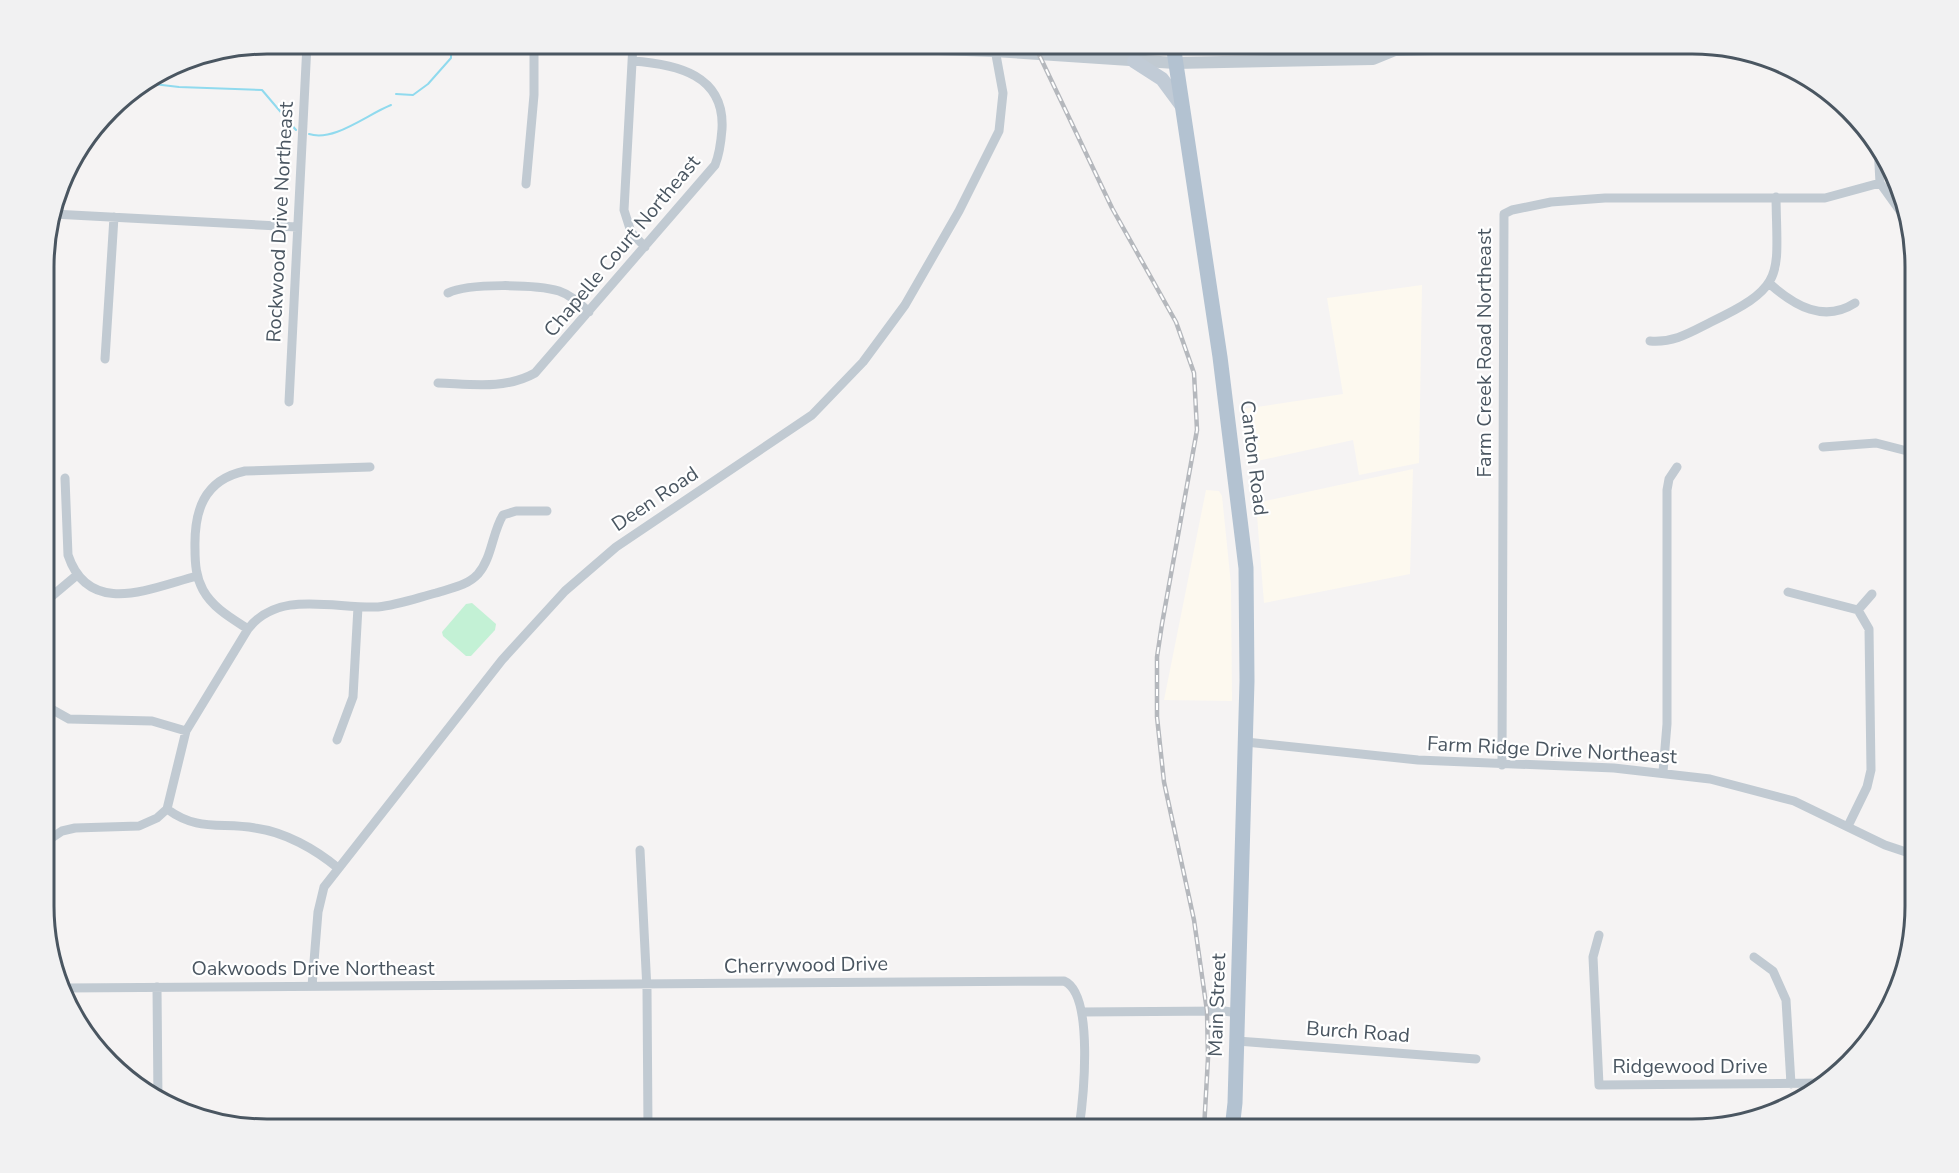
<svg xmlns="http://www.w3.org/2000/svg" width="1959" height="1173" font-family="'Nunito Sans',sans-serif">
  <rect width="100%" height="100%" fill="#f5f3f3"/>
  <path fill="#fdf9ef" d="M1422,285L1419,463L1359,475L1353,440L1248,463L1243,409L1343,394L1327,298Z
    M1413,469L1410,574L1264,603L1256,503Z
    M1206,490L1219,491L1222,496L1231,584L1232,701L1164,700Z"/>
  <path fill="#c3f1d5" d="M472,603L496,624L495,630L471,656H466L443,636L442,632L466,604Z"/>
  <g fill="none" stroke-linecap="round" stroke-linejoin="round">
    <path stroke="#90daee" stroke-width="2" d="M145,83L179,87L262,90L296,130
      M396,94L413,95L428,84L451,58V44
      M309,134C334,142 366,115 391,105"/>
    <path stroke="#c1cad2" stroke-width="9" d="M633,44L624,210L631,232L645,247
      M1878,146L1880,183L1905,218
      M526,184L534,95V44
      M53,214L297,227
      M1770,284C1795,306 1824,323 1855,303
      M448,293C468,283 536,284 559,291C571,295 580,304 589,312
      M1650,341C1674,343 1691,332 1711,322C1787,286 1777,276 1776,197
      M105,359L114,217
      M438,383C470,384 505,390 535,373L715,165C720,153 721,142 722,129C725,75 677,64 632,61
      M289,402L307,44
      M1823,447L1876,443L1915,453
      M65,478L68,555C89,618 151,588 197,576
      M1788,592L1858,610L1869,629L1871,770L1867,787L1848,826
      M52,596L77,575
      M1858,610L1872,594
      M248,629C231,618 213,608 203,590C196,577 195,564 195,549C194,512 203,480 245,471L370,467
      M53,710L69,719L152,721L186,731
      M337,740L353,697L358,607
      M1246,742L1418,760L1614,768L1710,779L1794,801L1885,845L1915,855
      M1502,765L1504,214L1512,210L1551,202L1605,198H1825L1880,183
      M1663,772L1667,724V490L1669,479L1677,467
      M167,809C198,832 221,822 255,828C285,832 315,849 338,868
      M53,837L62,831L75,828L139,826L157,818L167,809L186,731L248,629C279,589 334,609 378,607C398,605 417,598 436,593C451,588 467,586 478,574C492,558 492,533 503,515L516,511H547
      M640,850L647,990L648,1129
      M1599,935L1593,957L1599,1085L1825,1083
      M1754,957L1773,971L1786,1000L1791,1084
      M312,986L318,912L324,887L502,660L565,591L616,547L812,415L863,362L905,305L959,211L999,131L1003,93L994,44
      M157,987L158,1101
      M65,988L1064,981C1095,994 1083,1101 1079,1129
      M1082,1012L1224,1011L1238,1013
      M1237,1041L1476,1059"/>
    <path stroke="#c1cad2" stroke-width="12" d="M799,44L994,51L1175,63L1373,59L1395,50
      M1169,44H1278
      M1369,44L1397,50L1542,46L1564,44"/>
    <path stroke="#c1cbd6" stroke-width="14" d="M1134,61L1162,79L1182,106"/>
    <path stroke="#b3c2d1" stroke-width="15" d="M1173,44L1220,357L1246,568L1247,681L1235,1103L1232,1129"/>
    <g stroke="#b5b8bd" stroke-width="4.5">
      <path id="rail" d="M1034,44L1112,208L1176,322L1194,373L1197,430L1162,624L1157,657V717L1164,782L1194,920L1207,1011L1208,1058L1204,1129"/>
    </g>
    <use href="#rail" stroke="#fff" stroke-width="2" stroke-dasharray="7" stroke-linecap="butt"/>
  </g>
  <g text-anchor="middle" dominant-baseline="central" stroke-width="4.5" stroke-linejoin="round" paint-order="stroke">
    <g font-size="20" fill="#4a5661" stroke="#fff">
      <text transform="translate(280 222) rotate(-87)">Rockwood Drive Northeast</text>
      <text transform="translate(622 246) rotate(-50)">Chapelle Court Northeast</text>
      <text transform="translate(1484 353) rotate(-90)">Farm Creek Road Northeast</text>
      <text transform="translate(1254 458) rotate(83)">Canton Road</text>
      <text transform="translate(655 499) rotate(-34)">Deen Road</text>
      <text transform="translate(1552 750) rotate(3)">Farm Ridge Drive Northeast</text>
      <text transform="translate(806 965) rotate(-1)">Cherrywood Drive</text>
      <text x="313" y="968">Oakwoods Drive Northeast</text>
      <text transform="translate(1217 1005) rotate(-88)">Main Street</text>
      <text transform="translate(1358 1032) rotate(4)">Burch Road</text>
      <text x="1690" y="1066">Ridgewood Drive</text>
    </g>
  </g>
  <path d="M0 0H1959V1173H0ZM267 54H1692A213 213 0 0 1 1905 267V906A213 213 0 0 1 1692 1119H267A213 213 0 0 1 54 906V267A213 213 0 0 1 267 54Z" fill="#f1f1f2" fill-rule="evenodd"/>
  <path fill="none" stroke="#4a5661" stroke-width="3" d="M267 54H1692A213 213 0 0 1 1905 267V906A213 213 0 0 1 1692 1119H267A213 213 0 0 1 54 906V267A213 213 0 0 1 267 54Z"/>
</svg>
